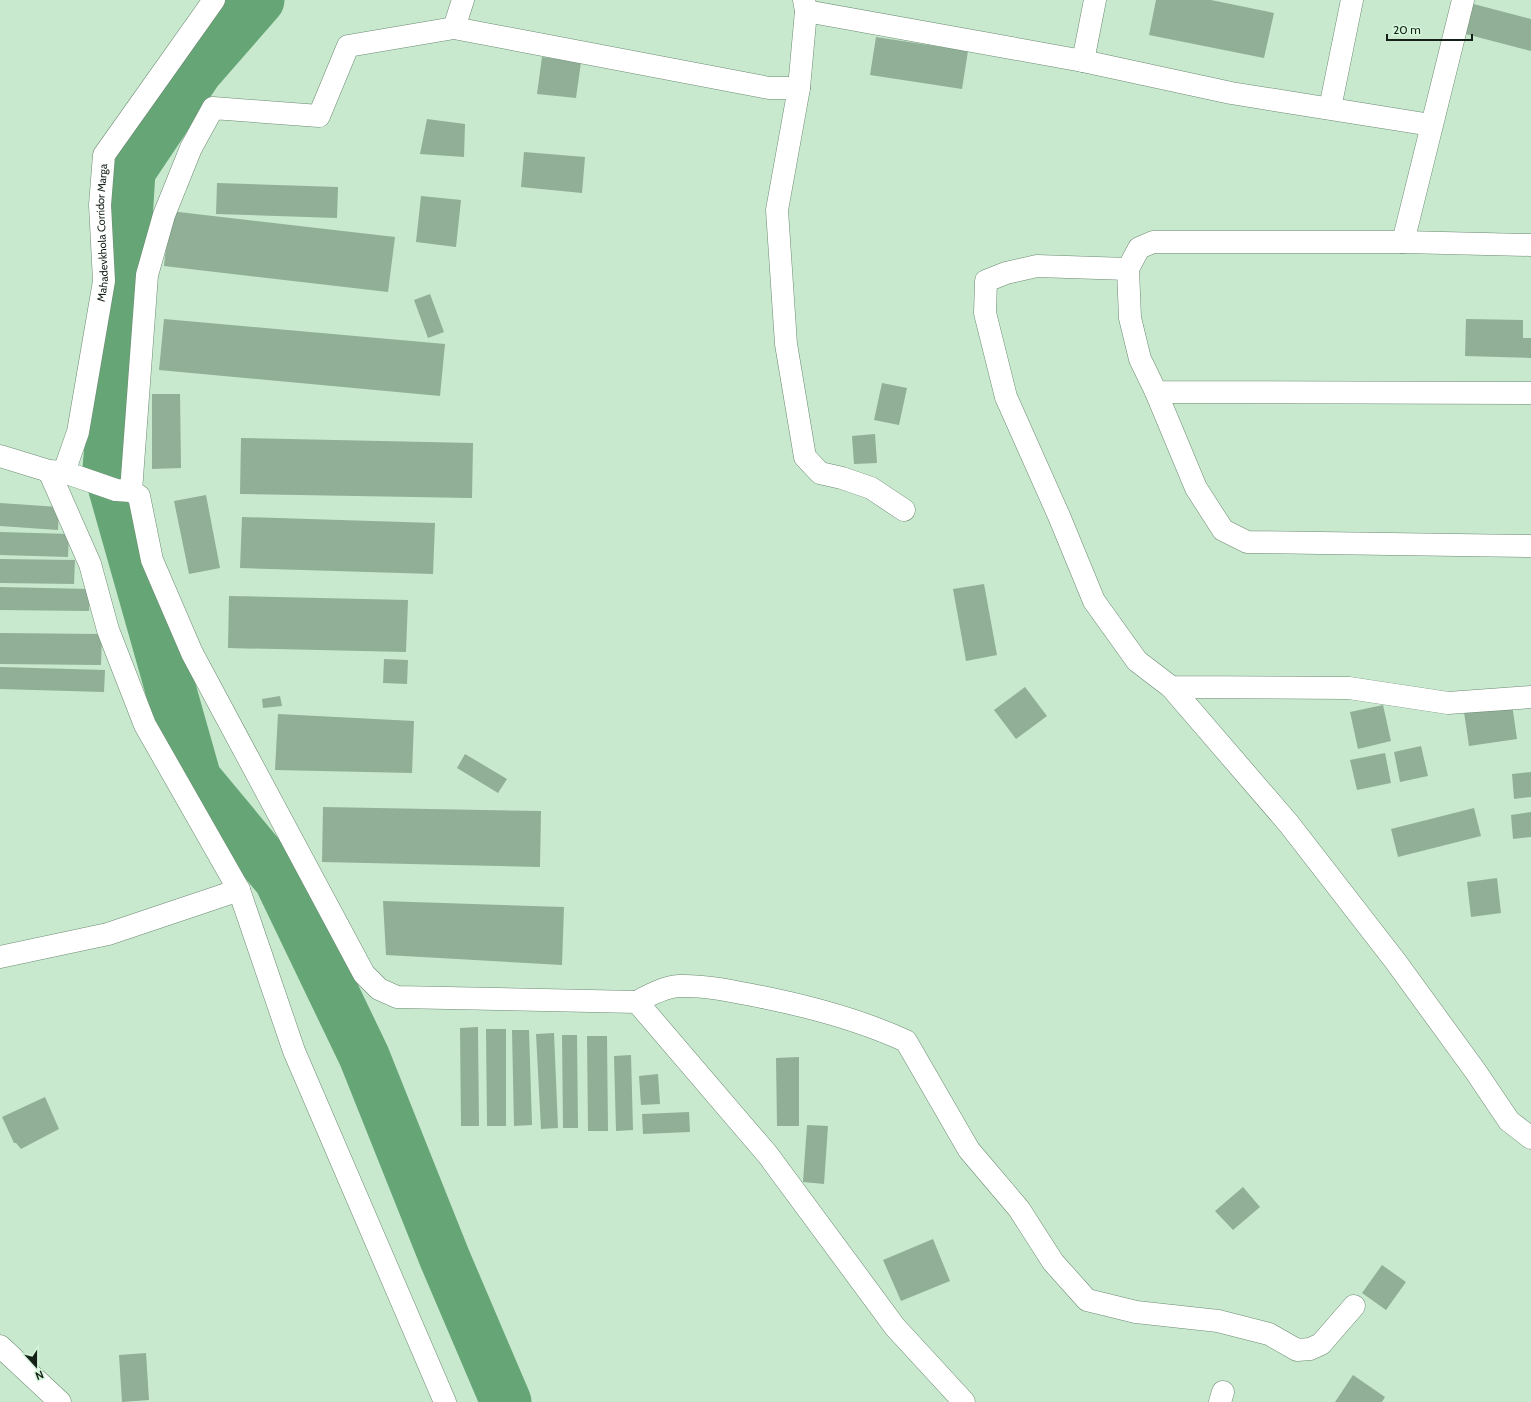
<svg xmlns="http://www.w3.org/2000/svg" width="1531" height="1402" font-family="Cabin,sans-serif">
  <rect width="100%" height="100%" fill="#c8e9ce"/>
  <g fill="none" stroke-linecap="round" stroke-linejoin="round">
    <path stroke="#66a576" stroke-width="51" d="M259,0L197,71L130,171L120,336L108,468L196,779L279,879L364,1056L445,1259L506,1402"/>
  </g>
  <path fill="#90af96" d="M1156,0H1211L1274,13L1264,58L1149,35Z
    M1466,2L1531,19V51L1458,32Z
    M876,37L968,51L962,89L870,75Z
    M542,57L581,62L576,98L537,94Z
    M427,119L465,124L464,157L420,154Z
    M524,152L585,157L582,193L521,187Z
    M217,183L338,187L337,218L216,214Z
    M421,196L461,200L456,247L416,242Z
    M170,211L395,237L388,292L164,266Z
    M430,294L444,332L428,338L414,300Z
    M164,319L445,344L440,396L159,370Z
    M1466,319L1523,320V338H1531V358L1465,356Z
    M882,383L907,388L899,425L874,420Z
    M152,394H180L181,468L152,469Z
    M875,434L877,463L854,464L852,436Z
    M241,438L473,443L472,498L240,494Z
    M206,495L220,568L189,574L174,501Z
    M0,503L59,507L58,530L0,526Z
    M242,517L435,523L433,574L240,568Z
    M0,532L69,534L68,557L0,555Z
    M0,559L75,560L74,584L0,583Z
    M984,584L997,655L966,661L953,589Z
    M0,587L90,589L89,611L0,610Z
    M229,596L408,600L406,652L228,648Z
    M0,633L102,634L101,665L0,664Z
    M384,659L408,660L407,684L383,683Z
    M0,667L105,670L104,692L0,689Z
    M1025,687L1047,716L1016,739L994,710Z
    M280,696L282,706L263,708L262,699Z
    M1512,704L1517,739L1469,746L1464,712Z
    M1383,705L1391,741L1358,749L1350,712Z
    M278,714L414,721L412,773L275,770Z
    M1421,746L1428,776L1400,782L1394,752Z
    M1385,753L1391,783L1357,790L1350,760Z
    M465,754L507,779L498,793L457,768Z
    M1531,772V797L1514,799L1512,774Z
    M323,807L541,811L540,867L322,862Z
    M1474,808L1481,836L1398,857L1391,829Z
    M1531,812V837L1513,839L1511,815Z
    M1497,878L1501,913L1471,917L1467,882Z
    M383,901L564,907L562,965L386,955Z
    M478,1027L479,1126H461L460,1028Z
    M486,1029H506V1126H487Z
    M512,1030H529L532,1125L514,1126Z
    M554,1033L558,1128L541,1129L536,1034Z
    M562,1035H577L578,1128H563Z
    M587,1036H607L608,1131H588Z
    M631,1055L633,1130L616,1131L614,1056Z
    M799,1057V1126H777L776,1058Z
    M658,1074L660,1104L641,1105L639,1076Z
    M45,1097L59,1129L21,1149L16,1143H14L2,1117Z
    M689,1112L690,1132L643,1134L642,1114Z
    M807,1125L828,1126L824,1184L803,1182Z
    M1243,1187L1260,1207L1233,1230L1215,1211Z
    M933,1239L950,1281L901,1301L883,1260Z
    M1382,1265L1406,1282L1386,1310L1362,1293Z
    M146,1353L149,1400L122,1402L119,1355Z
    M1353,1375L1385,1397L1382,1402H1335Z"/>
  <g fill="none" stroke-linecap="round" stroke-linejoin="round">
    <g stroke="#6c8a72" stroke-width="23">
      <g id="minor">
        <path d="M806,11L1083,61L1231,93L1431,125"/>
        <path d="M454,28L463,0"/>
        <path d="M1083,61L1095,0"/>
        <path d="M799,88L777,210L786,344L805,457L820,473L842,478L871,488L904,510"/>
        <path d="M1330,108L1352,0"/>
        <path d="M1403,242L1463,0"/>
        <path d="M1531,245L1403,242H1153L1139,248L1128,269L1130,318L1140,359L1156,392L1531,393"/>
        <path d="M1128,269L1037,266L1006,273L986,281L985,313L1006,397L1059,516L1094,601L1137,661L1171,687L1349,688L1448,703L1531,697"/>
        <path d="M1156,392L1196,488L1223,530L1247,542L1531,546"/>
        <path d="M0,456L49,471L64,472L116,490L131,491L139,496L152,560L192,653L364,974L379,989L397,997L637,1002L768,1155L895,1327L964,1402"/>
        <path d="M49,471L90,564L108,630L145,725L239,890L294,1051L445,1402"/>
        <path id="s1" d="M64,472L78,432L104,281L100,205L104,155L214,0"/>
        <path d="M131,491L147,275L164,215L191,148L213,108L319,116L348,46L454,28L769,88H799L806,11L804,0"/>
        <path d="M1171,687L1289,824L1396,962L1476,1072L1509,1121L1531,1138"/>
        <path d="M0,957L108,934L239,890"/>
        <path d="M637,1002C649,995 665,987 679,986C705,985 732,991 757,996C808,1006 858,1019 906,1041L969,1150L1019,1209L1053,1262L1087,1300L1136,1312L1218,1321L1269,1334L1297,1350L1310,1349L1321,1344L1354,1306"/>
        <path d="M0,1346L60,1402"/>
        <path d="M1220,1402L1223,1392"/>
      </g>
    </g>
    <use href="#minor" stroke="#fff" stroke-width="22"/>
  </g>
  <g text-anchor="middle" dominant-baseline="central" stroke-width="3" stroke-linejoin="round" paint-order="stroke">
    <g font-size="11" fill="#152118" stroke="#d5f6db">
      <text stroke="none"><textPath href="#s1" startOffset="244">Mahadevkhola Corridor Marga</textPath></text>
    </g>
  </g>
  <g transform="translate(36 1366) rotate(159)" stroke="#d5f6db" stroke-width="3" paint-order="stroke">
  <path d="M0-3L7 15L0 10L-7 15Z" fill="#152118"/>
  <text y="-6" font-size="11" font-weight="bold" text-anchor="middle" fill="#152118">N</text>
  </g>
  <path d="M1387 34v6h85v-6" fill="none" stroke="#152118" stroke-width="2"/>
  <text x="1393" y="34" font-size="12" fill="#152118" stroke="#d5f6db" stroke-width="3" paint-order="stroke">20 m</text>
</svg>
